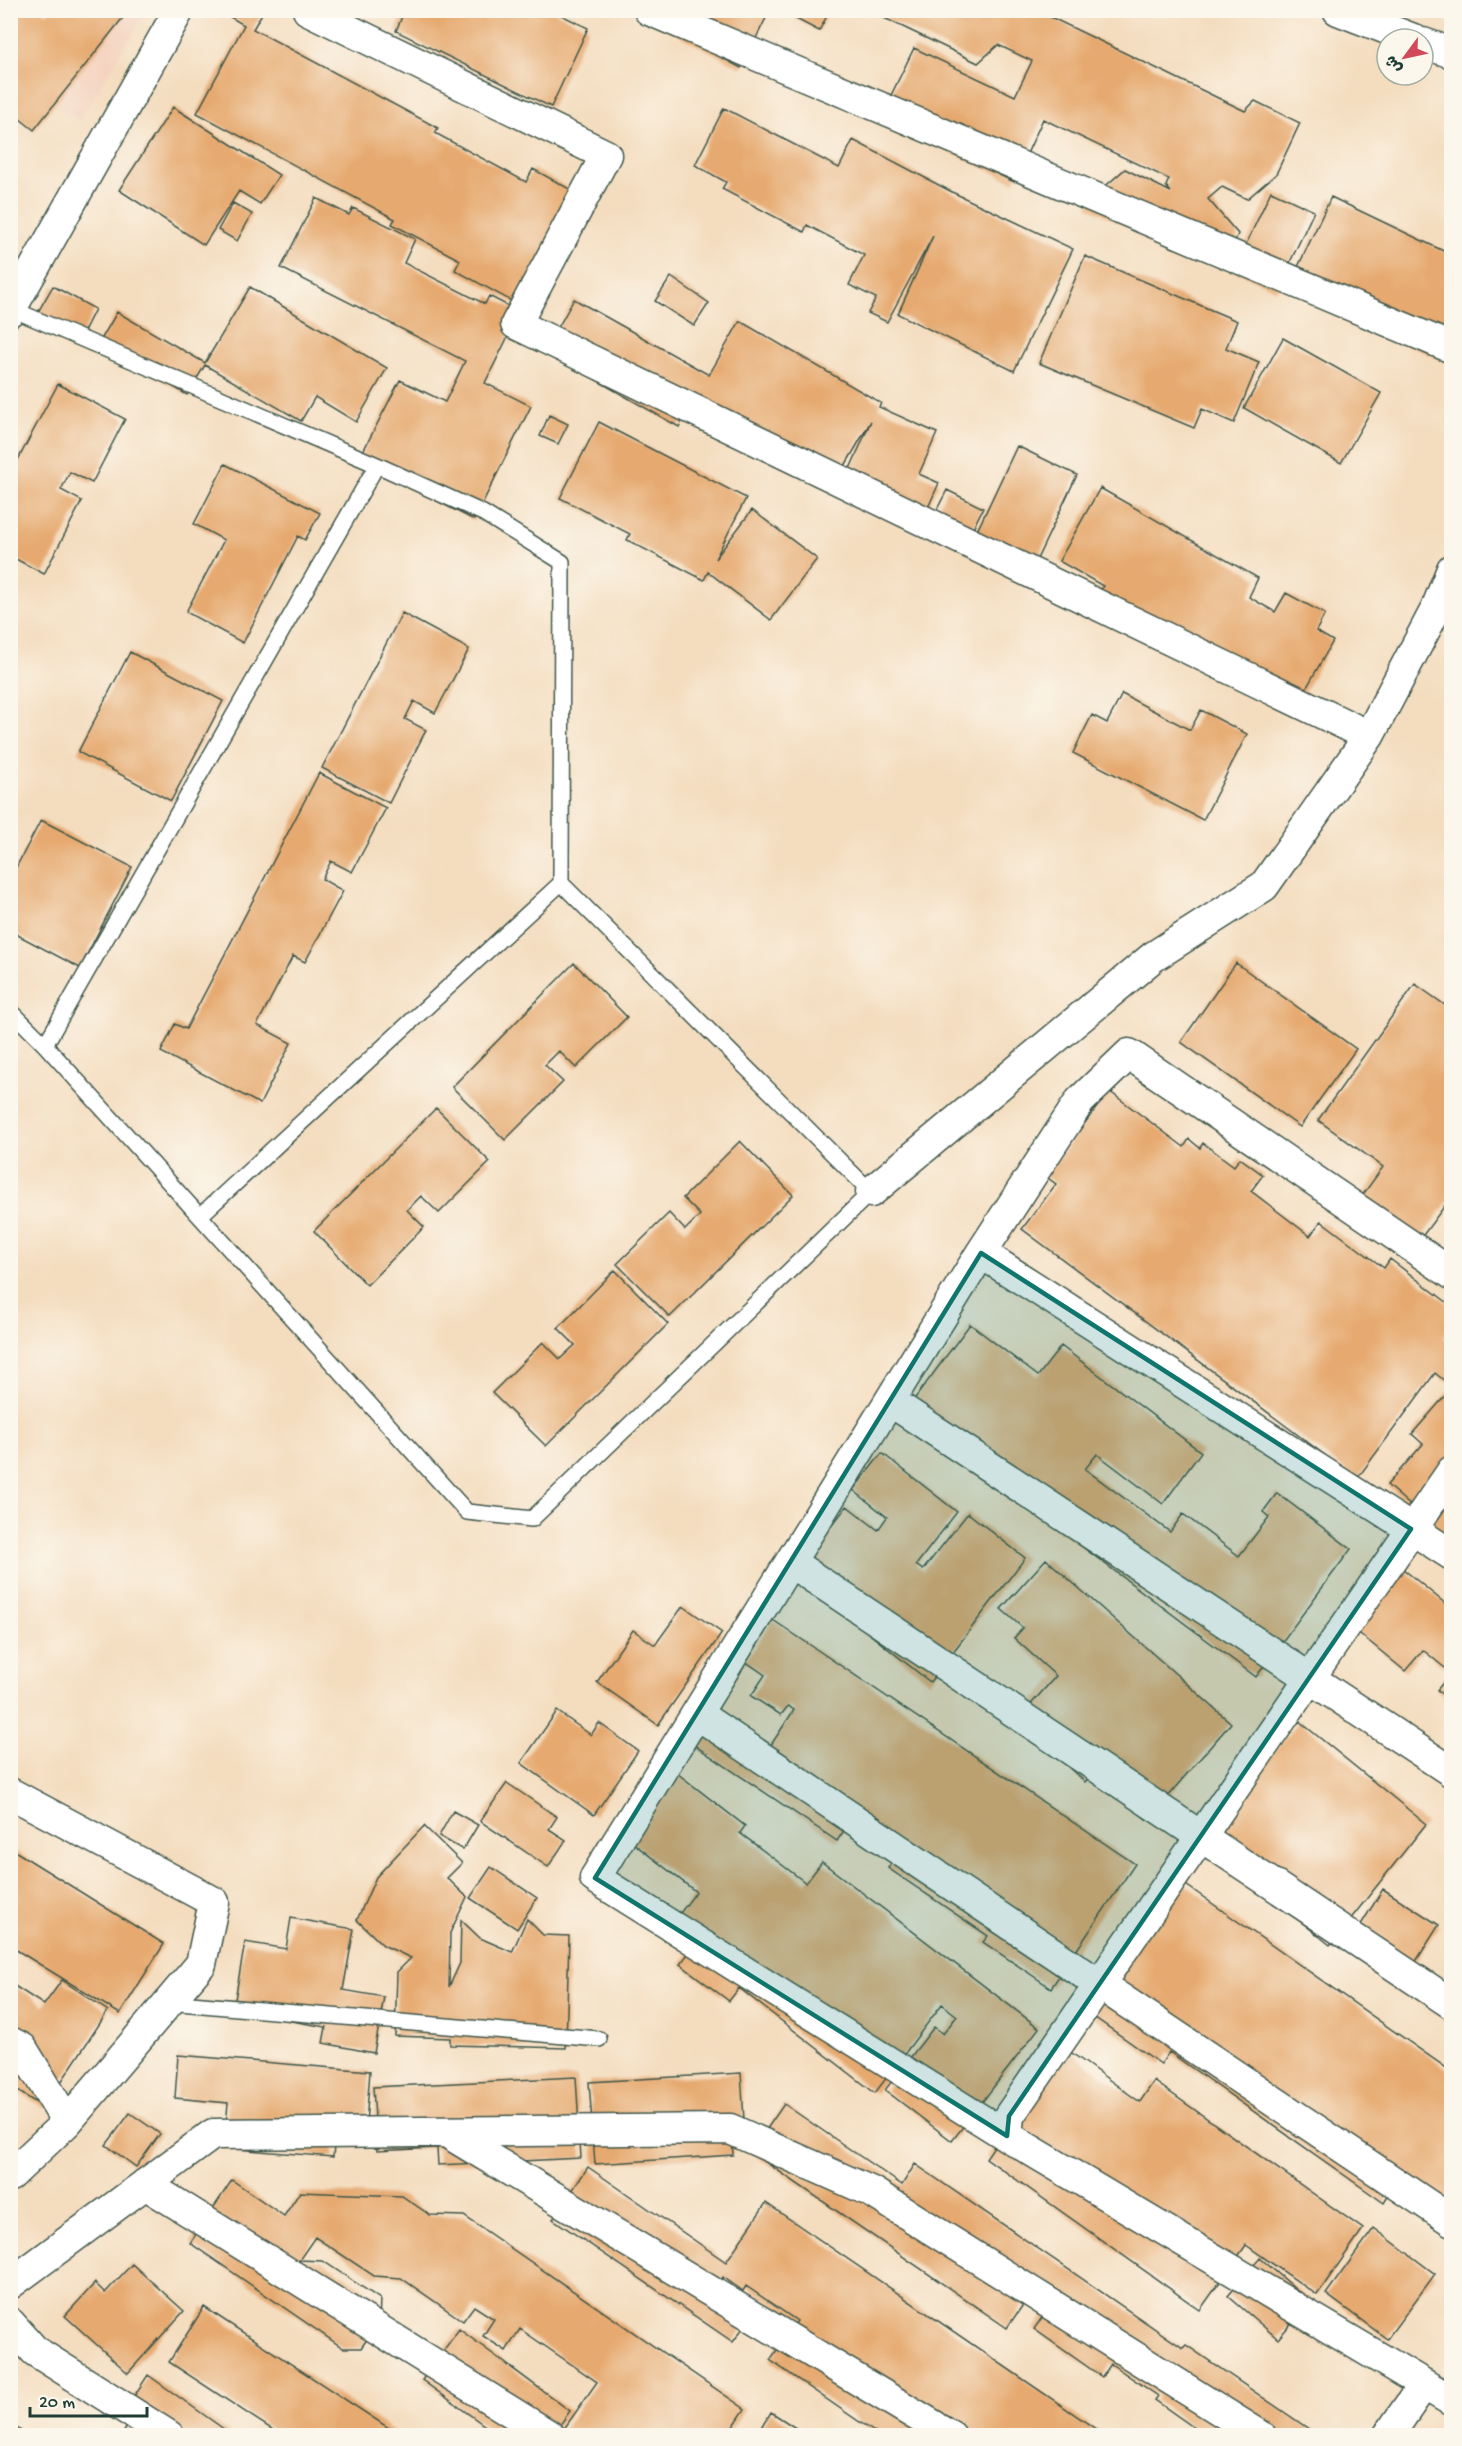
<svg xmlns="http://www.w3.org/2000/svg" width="1462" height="2446" font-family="'Gochi Hand','Playpen Sans Arabic',sans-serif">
  <rect width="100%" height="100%" fill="#fbf7ec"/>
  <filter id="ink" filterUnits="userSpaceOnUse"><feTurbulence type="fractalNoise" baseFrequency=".0167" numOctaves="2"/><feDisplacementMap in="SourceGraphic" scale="12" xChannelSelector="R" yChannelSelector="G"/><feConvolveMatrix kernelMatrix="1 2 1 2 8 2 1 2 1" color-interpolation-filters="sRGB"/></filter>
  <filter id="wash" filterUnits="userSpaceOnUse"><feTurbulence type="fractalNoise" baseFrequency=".008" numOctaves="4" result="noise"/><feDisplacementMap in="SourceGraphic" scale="24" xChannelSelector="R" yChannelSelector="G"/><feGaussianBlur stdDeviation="1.35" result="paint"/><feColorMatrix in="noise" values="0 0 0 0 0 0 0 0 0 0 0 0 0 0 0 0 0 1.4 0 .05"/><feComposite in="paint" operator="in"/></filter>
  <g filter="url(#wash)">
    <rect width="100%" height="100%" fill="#f4ddbf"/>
    <path fill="#f4d3c0" d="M11,11H147L79,120L11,81Z"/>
    <g id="blocks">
      <path fill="#e6aa71" d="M10,10H42L47,14L50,10H129L34,130L10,111Z
        M218,10H264L253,29L438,128L435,133L526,182L533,169L577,193L517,304L455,270L460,260L392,224L395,219L197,113L244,25Z
        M386,10H551L588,28L551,107L396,31L403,14Z
        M632,10H770L741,68Z
        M779,10H830L819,31Z
        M879,10H1036L1245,111L1255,101L1300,123L1276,174L1247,199L1222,187L1208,199L1238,234L1233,246L1198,228L1174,248L1088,207L1092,198L1125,169L1171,192L1166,186L1169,179L1043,119L1014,182L880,118L914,48L1015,96L1032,61L998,45L978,63L878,15Z
        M173,107L279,175L260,204L239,191L204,245L119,190Z
        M724,108L839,168L853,140L954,193L1073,249L1014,371L898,314L933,236L887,322L868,313L876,298L849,285L864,255L807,225L804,232L722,189L726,182L695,165Z
        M1271,191L1314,211L1277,290L1234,270Z
        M1331,197L1452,255V340L1442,360L1288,288Z
        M316,198L349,215L353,208L415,239L404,263L485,304L489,296L520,312L485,383L531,406L474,520L358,461L400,380L445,402L465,361L281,268Z
        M233,203L252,214L237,241L218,230Z
        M1085,256L1237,321L1226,348L1259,362L1234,423L1202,409L1194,428L1039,363Z
        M671,277L709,303L694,326L655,301Z
        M53,286L95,309L82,335L38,312Z
        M250,287L387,368L356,422L315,397L301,421L205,365L187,395L99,343L117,312L205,363Z
        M574,299L709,375L740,321L881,403L879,407L937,433L919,474L939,483L919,528L849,471L871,421L831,490L686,414L679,427L545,351Z
        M1283,338L1381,393L1341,463L1244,408Z
        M58,384L125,419L92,483L70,472L61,490L82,501L44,574L10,556V475Z
        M549,415L568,424L558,444L540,436Z
        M599,422L746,498L715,559L752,510L817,559L771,620L708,572L704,580L627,540L630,534L560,498Z
        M1017,446L1077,475L1028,578L968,550Z
        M225,464L320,513L305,540L298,536L243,643L186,612L224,540L194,524Z
        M1100,488L1258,578L1249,597L1275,612L1286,593L1325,614L1316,631L1333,641L1299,701L1095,600L1103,586L1059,561Z
        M947,490L983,508L968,538L932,519Z
        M402,613L469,649L435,713L414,701L405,719L426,730L389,803L322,768Z
        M130,652L223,701L171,801L78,752Z
        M1122,694L1190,730L1201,710L1247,734L1203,820L1073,753L1092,715L1107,723Z
        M319,773L386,808L352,872L331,861L322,879L343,891L305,962L293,956L257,1025L291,1043L260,1104L161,1052L175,1024L186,1029Z
        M41,820L132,867L80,968L10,931V879Z
        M574,963L627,1017L576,1068L559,1051L545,1065L563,1082L505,1140L452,1087Z
        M1236,963L1356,1049L1300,1127L1181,1042Z
        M1415,984L1452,1010V1196L1418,1242L1359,1200L1383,1167L1318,1120Z
        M1109,1091L1184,1147L1189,1139L1200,1148L1203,1143L1234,1166L1240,1158L1263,1175L1251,1191L1310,1236L1321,1221L1384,1268L1390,1259L1452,1306V1325L1443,1337L1452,1343V1375L1446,1382L1435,1373L1357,1479L1022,1229L1056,1184L1045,1176Z
        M436,1108L490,1162L439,1213L421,1196L407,1210L424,1227L367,1285L314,1231Z
        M740,1141L793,1195L670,1317L617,1264L669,1213L685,1230L700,1215L683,1198Z
        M615,1270L668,1324L546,1446L492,1393L543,1342L560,1359L575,1345L558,1328Z
        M970,1324L1038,1376L1061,1346L1201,1452L1163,1504L1097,1454L1085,1469L1170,1532L1183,1514L1239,1556L1269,1517L1263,1512L1277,1493L1351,1549L1256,1677L904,1413Z
        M1452,1388V1542L1387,1485L1423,1444L1412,1434Z
        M882,1453L957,1512L916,1565L923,1570L968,1513L1025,1558L930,1682L794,1574L847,1506L878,1530L887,1517L853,1490Z
        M1046,1559L1231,1723L1147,1820L1093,1773L1085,1782L1016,1721L1056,1676L1014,1638L1023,1628L1001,1609Z
        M1397,1564L1452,1609V1702L1437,1690L1451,1673L1423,1650L1405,1671L1348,1624Z
        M683,1606L722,1633L658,1725L597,1682L633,1630L655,1645Z
        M773,1620L1135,1864L1051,1988L983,1942L988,1936L888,1868L895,1858L847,1826L837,1841L691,1743L708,1716L765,1754L794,1710L788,1706L781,1715L751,1696L765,1675L745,1661Z
        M557,1711L591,1735L599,1723L638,1751L594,1815L521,1763Z
        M1299,1721L1426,1824L1330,1945L1191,1833L1250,1782Z
        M673,1770L745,1826L740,1833L806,1883L822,1862L1039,2028L952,2141L885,2090L934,2027L943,2034L957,2016L942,2004L875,2093L739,1988L729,2001L680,1964L696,1944L671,1925L696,1892L623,1835Z
        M507,1783L557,1817L549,1829L566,1840L548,1867L480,1821Z
        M453,1811L478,1825L463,1850L439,1836Z
        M424,1826L462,1863L447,1878L467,1897L450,1933L449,1987L460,1963L461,1920L480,1938L512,1952L527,1919L543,1935L569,1936L566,2048L450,2045V2038L395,2036L397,1972L411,1958L383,1945L357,1920L376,1877Z
        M10,1848L164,1944L120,2014L10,1946Z
        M491,1867L537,1898L517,1929L470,1898Z
        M1176,1878L1452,2072V2239L1389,2195L1384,2203L1169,2052L1161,2064L1084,2010Z
        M1383,1889L1439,1925L1408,1974L1352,1939Z
        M291,1918L354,1929L343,1990L384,1997L374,2053L323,2043L326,2027L233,2011L245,1942L286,1949Z
        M62,1980L108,2011L44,2108L10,2086V1983L44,2005Z
        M1062,2046L1140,2102L1154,2081L1363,2229L1317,2295L1246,2245L1200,2310L986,2158Z
        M178,2055L370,2071L365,2137L335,2135L333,2157L224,2148L228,2103L175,2098Z
        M741,2073L745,2135L732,2136L733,2155L595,2164L589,2082Z
        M576,2077L581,2158L438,2165L437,2148L377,2151L373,2087Z
        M784,2104L902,2185L915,2164L1183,2348L1186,2345L1319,2436H1206L1155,2400L1158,2396L1111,2364L1102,2377L1034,2329L1052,2303L1033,2290L1007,2328L751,2152Z
        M130,2113L160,2134L136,2167L106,2145Z
        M588,2167L726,2262L766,2203L1106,2436H880L770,2360L797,2321L746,2286L743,2291L723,2277L711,2295L748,2321L733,2342L553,2219Z
        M232,2180L284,2216L300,2192L402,2196L430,2215L464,2216L745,2409L727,2436H559L597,2382L520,2329L506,2351L483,2336L494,2319L474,2306L463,2321L401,2278L374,2276L315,2237L299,2260L323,2261L380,2299L379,2322L361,2348H343L190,2243Z
        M1374,2228L1435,2274L1387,2339L1326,2294Z
        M1260,2258L1310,2301L1278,2339L1228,2296Z
        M132,2264L184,2311L128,2373L65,2316L95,2283L105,2293Z
        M204,2307L401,2436H282L169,2362Z
        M459,2329L570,2411L552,2436H499L422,2380Z
        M148,2375L228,2432L231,2436H121L139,2409L130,2402Z
        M771,2412L808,2436H757Z
        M10,2423L28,2436H10Z"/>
    </g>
  </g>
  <g filter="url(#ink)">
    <use href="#blocks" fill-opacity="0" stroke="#3f5549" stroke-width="1.5"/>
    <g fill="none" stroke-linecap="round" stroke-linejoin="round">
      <g stroke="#3f5549" stroke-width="18">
        <path id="service" d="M10,1010L45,1045L467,1512L532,1519L871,1192L561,883L562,562L483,513L377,465L12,309
          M45,1045L377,465
          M200,1216L561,883
          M168,2002L599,2039"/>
      </g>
      <g stroke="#3f5549" stroke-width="33">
        <path id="minor" d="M308,10L606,155L516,324L1369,736
          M649,10L1452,348
          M1338,10L1413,39
          M1423,43L1452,53
          M10,311L179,10
          M871,1192L1153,957L1264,886L1369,736L1436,609L1452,569
          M981,1253L1080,1101L1129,1054L1452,1274
          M890,1401L1452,1772
          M1452,1471L1009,2116L1007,2136L1452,2401
          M790,1562L1452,2004
          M697,1714L1452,2221
          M10,1793L214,1902L201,1964L67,2122L10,2176
          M10,2042L22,2048L67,2122
          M446,2132L951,2436
          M1007,2136L595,1878L981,1253L1452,1555
          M145,2184L550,2436
          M10,2284L213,2134L730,2129L872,2192L1261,2436
          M10,2323L35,2351L169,2436
          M1388,2436L1424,2384"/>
      </g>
      <use href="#service" stroke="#fff" stroke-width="15"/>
      <use href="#minor" stroke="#fff" stroke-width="30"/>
    </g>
  </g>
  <path fill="#0f766e" fill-opacity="0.2" stroke="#0f766e" stroke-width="4.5" stroke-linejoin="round" d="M981,1253L1411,1529L1009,2116L1007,2136L595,1878Z"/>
  <rect width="1462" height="2446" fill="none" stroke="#fbf7ec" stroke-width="36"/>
  <g transform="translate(1405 57) rotate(237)"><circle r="28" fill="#fbf7ec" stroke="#a3ada2" stroke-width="1.5"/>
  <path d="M0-4.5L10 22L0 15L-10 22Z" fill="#d1495b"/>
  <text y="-9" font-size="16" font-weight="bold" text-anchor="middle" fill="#1f3d34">ش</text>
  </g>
  <path d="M30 2407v9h117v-9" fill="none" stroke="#1f3d34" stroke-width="3"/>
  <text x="39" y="2407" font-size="18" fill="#1f3d34" stroke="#fbf7ec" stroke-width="4.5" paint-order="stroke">20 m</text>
</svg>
